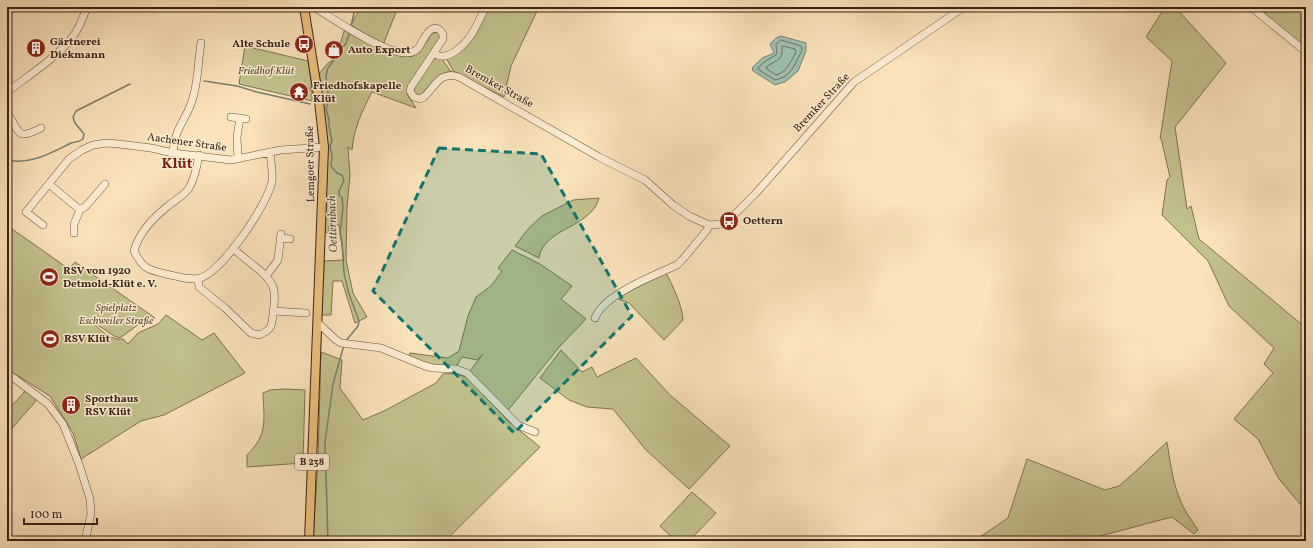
<svg xmlns="http://www.w3.org/2000/svg" width="1313" height="548" font-family="Vollkorn,serif">
  <rect width="100%" height="100%" fill="#fae2ba"/>
  <filter id="stains"><feTurbulence type="fractalNoise" baseFrequency=".005" numOctaves="4"/><feColorMatrix values="0 0 0 0 .2 0 0 0 0 .09 0 0 0 0 .02 0 0 0 .5 -.17"/></filter>
  <radialGradient id="worn" r=".72"><stop offset=".6" stop-color="#630" stop-opacity="0"/><stop offset="1" stop-color="#630" stop-opacity=".3"/></radialGradient>
  <path fill="#c3c28c" stroke="#7e7251" d="M356,7H398L383,45L351,25L359,10Z
    M489,7H539L511,66L504,97L454,72L446,58L458,53L472,39Z
    M1165,7H1175L1226,63L1175,127L1187,209L1191,206L1199,239L1300,323L1306,325V511L1279,479L1258,439L1234,419L1273,373L1264,364L1274,348L1229,306L1208,261L1162,215L1167,180L1170,177L1161,138L1160,139L1172,61L1146,37Z
    M1254,7H1306V50Z
    M345,28C358,37 402,67 418,53C423,48 428,39 432,33L438,32L440,35V40L410,84L407,94L416,108L372,92C362,111 354,128 352,150L348,147L350,175L347,208L346,260L353,293L367,317L355,323L342,281H333L331,315H321L324,261L344,260L339,225H329V233L325,232L327,178L326,130L319,74L328,63L336,58Z
    M245,46L308,61L312,88H310V90L312,91V101L239,84Z
    M434,57L442,59L451,72C438,73 430,86 421,95H417L414,91L415,85Z
    M599,198C592,225 554,227 542,249C540,252 540,255 539,258L515,246L528,229L542,216L573,200Z
    M12,229L69,269L75,262L155,318L146,319L120,338L114,336L92,321C99,330 111,341 123,339L128,344L138,333L158,324L166,315L202,340L214,333L245,373L164,415L141,421L81,459L73,433L50,396L7,369V236Z
    M512,250L540,264L572,286L561,299L586,319L560,346L509,409H505L470,371L483,354L477,360L462,357L456,367L437,368L409,357L410,353L448,358L459,351L468,316L476,297L491,286L502,271L498,268Z
    M666,273C673,286 682,305 683,320L664,340L629,303L616,298Z
    M561,350L582,372L592,367L597,377L636,358L670,395L730,446L689,489L646,450L613,409L587,407L569,400L540,378Z
    M321,352L342,360L340,388L363,420L386,410L436,383L443,374C453,373 460,374 469,379L508,421L540,447L445,541H313L318,460Z
    M284,389L305,390L303,463L247,467V455C268,434 264,421 263,393L270,390Z
    M26,390L36,397L35,402L7,434V411Z
    M1167,442C1170,460 1172,479 1179,497C1183,509 1191,519 1198,530L1194,534L1172,517L1100,536L1093,541H974L1008,518L1027,459L1105,490L1119,486L1135,472Z
    M692,492L716,513L689,541H676L660,526Z"/>
  <path fill="#9ebead" stroke="#768071" d="M781,36L806,43V51L798,71L785,82L775,85L753,71L752,68L762,58L774,53L770,44L776,38Z"/>
  <g fill="none" stroke-linecap="round" stroke-linejoin="round">
    <path stroke="#6c7062" stroke-width="1" d="M781,40L801,46C803,50 801,53 798,58C792,70 789,77 775,80L759,70L758,68L764,62L776,55L777,52L776,45Z
      M783,46L795,49L796,52C791,61 787,72 776,75L767,69L766,67C774,61 784,61 782,48Z"/>
    <path stroke="#768071" stroke-width="1.5" d="M351,26L354,13L351,7
      M204,81L237,86L257,92L310,104
      M7,160C30,165 51,153 71,143C75,142 79,142 83,139L84,134L75,123L73,117L76,111L130,84
      M345,342L358,326L359,321L349,294L344,273L342,243L340,233L343,208L342,197L339,195V191L344,181L342,175L337,173L331,166L332,156L330,146L332,141L329,126V120L326,108L328,104V93L326,76L328,68L346,43L350,32
      M328,541L325,442L333,384L344,345"/>
    <g stroke="#69523f" stroke-width="8">
      <path id="minor" d="M314,7C335,20 383,53 407,53C423,53 421,35 432,29C439,26 444,33 443,39L411,87L410,91L414,97L420,99L424,97C435,87 440,70 459,77L599,157L645,180L673,205L689,216L709,225L723,224L730,219L756,193L854,82L964,7
        M1251,7L1306,52
        M434,53C437,55 439,57 443,56C452,56 464,45 469,38C476,29 480,17 486,7
        M7,92C28,76 59,56 74,35C80,27 83,17 87,7
        M7,113C20,130 15,142 41,128
        M231,117L246,119
        M173,153C174,129 185,122 192,101C198,84 198,61 201,43
        M199,155C197,167 195,178 189,188C184,196 175,200 168,206C154,217 139,233 134,251C143,269 148,270 166,274C176,276 190,281 200,278C222,272 267,205 272,182C273,172 271,162 270,152
        M238,159L237,137L240,118
        M49,184L80,210L74,224V233
        M80,210L86,206L105,184
        M43,225L26,212L69,159L82,150L93,145L107,143L119,144L151,148L173,153L231,160L281,150L324,147
        M280,238L290,239
        M266,276L278,260L281,234
        M198,279L199,287L225,308L251,333L259,335C271,330 272,327 273,314C274,306 276,295 273,287C268,273 243,259 233,248
        M274,311L306,313
        M595,318C604,294 655,275 677,265L683,259L707,230L709,225
        M318,323L336,340L341,343L381,348L425,366L433,368L456,369L467,373L518,425L535,432
        M7,373L48,404L63,424L79,464L90,499L91,514L85,541"/>
    </g>
    <g stroke="#392216" stroke-width="10">
      <path id="major" d="M304,7L319,101L324,147L309,541"/>
    </g>
    <use href="#minor" stroke="#fcecd2" stroke-width="7"/>
    <use href="#major" stroke="#edc17d" stroke-width="8"/>
  </g>
  <path fill="#0f766e" fill-opacity="0.2" stroke="#0f766e" stroke-width="3" stroke-dasharray="8 5" stroke-linejoin="round" d="M439,148L541,154L632,316L514,433L373,291Z"/>
  <defs>
    <g id="bus-disc" transform="scale(1)"><circle r="9.5" fill="#8f2418" stroke="#fcecd2"/><path d="M-5-6H5V4H4V6H2V4H-2V6H-4V4H-5ZM-3.5-4V0h7V-4ZM-3.5 1.2v1.5H-2V1.2ZM2 1.2v1.5H3.5V1.2Z" fill="#fff"/></g>
    <g id="building-disc" transform="scale(1)"><circle r="9.5" fill="#8f2418" stroke="#fcecd2"/><path d="M-4-6H4V6H1V3H-1V6H-4ZM-2.5-4.3h1.7v1.8h-1.7ZM.8-4.3h1.7v1.8H.8ZM-2.5-1h1.7V.8h-1.7ZM.8-1h1.7V.8H.8Z" fill="#fff"/></g>
    <g id="shop-disc" transform="scale(1)"><circle r="9.5" fill="#8f2418" stroke="#fcecd2"/><path d="M-5-2.5h2.3a2.7 3.5 0 0 1 5.4 0H5L5.5 6h-11ZM-1.5-2.5h3a1.5 2.3 0 0 0-3 0Z" fill="#fff"/></g>
    <g id="temple-disc" transform="scale(1)"><circle r="9.5" fill="#8f2418" stroke="#fcecd2"/><path d="M0-6L5-2H3V0L6.5 2.5H4V6H1.5V3h-3V6H-4V2.5H-6.5L-3 0V-2H-5Z" fill="#fff"/></g>
    <g id="stadium-disc" transform="scale(1)"><circle r="9.5" fill="#8f2418" stroke="#fcecd2"/><path d="M0-5a6.5 5 0 1 0 0 10a6.5 5 0 1 0 0-10ZM-3.5-1.8h7v3.6h-7Z" fill="#fff"/></g>
  </defs>
  <g fill-rule="evenodd">
    <use href="#bus-disc" x="304" y="44"/>
    <use href="#building-disc" x="36" y="48"/>
    <use href="#shop-disc" x="334" y="50"/>
    <use href="#temple-disc" x="299" y="92"/>
    <use href="#bus-disc" x="729" y="221"/>
    <use href="#stadium-disc" x="49" y="277"/>
    <use href="#stadium-disc" x="50" y="339"/>
    <use href="#building-disc" x="71" y="405"/>
  </g>
  <g text-anchor="middle" dominant-baseline="central" stroke-width="3" stroke-linejoin="round" paint-order="stroke">
    <rect fill="#fcecd2" stroke="#745f4e" stroke-width="1" x="295" y="454" width="34" height="16" rx="3"/>
    <g font-size="10" font-weight="bold" fill="#392216">
      <text x="312" y="462">B 238</text>
    </g>
    <g font-size="11" font-weight="bold" fill="#392216" stroke="#fcecd2" text-anchor="start">
      <text x="50" y="42">Gärtnerei<tspan x="50" dy="13">Diekmann</tspan></text>
      <text x="290" y="44" text-anchor="end">Alte Schule</text>
      <text x="348" y="50">Auto Export</text>
      <text x="313" y="86">Friedhofskapelle<tspan x="313" dy="13">Klüt</tspan></text>
      <text x="743" y="221">Oettern</text>
      <text x="63" y="271">RSV von 1920<tspan x="63" dy="13">Detmold-Klüt e. V.</tspan></text>
      <text x="64" y="339">RSV Klüt</text>
      <text x="85" y="399">Sporthaus<tspan x="85" dy="13">RSV Klüt</tspan></text>
    </g>
    <g font-size="11" font-style="italic" fill="#5c4a34" stroke="#fcecd2">
      <text x="266" y="71">Friedhof Klüt</text>
      <text x="116" y="308">Spielplatz<tspan x="116" dy="13">Eschweiler Straße</tspan></text>
    </g>
    <g font-size="11" fill="#392216" stroke="#fcecd2">
      <text transform="translate(499 87) rotate(29)">Bremker Straße</text>
      <text transform="translate(822 103) rotate(-47)">Bremker Straße</text>
      <text transform="translate(187 143) rotate(8)">Aachener Straße</text>
      <text transform="translate(311 164) rotate(-91)">Lemgoer Straße</text>
    </g>
    <g font-size="12" font-style="italic" fill="#575143" stroke="#fcecd2">
      <text transform="translate(333 224) rotate(-92)">Oetternbach</text>
    </g>
    <g font-size="15" font-weight="bold" fill="#7a1f14" stroke="#fcecd2">
      <text x="177" y="164">Klüt</text>
    </g>
  </g>
  <rect width="1313" height="548" fill="none" stroke="#fae2ba" stroke-width="24"/>
  <rect x="8" y="8" width="1297" height="532" fill="none" stroke="#392216" stroke-width="2"/>
  <rect x="12" y="12" width="1289" height="524" fill="none" stroke="#392216"/>
  <path d="M24 518v6h73v-6" fill="none" stroke="#392216" stroke-width="2"/>
  <text x="30" y="518" font-size="12" fill="#392216" stroke="#fcecd2" stroke-width="3" paint-order="stroke">100 m</text>
  <rect width="100%" height="100%" filter="url(#stains)"/>
  <rect width="100%" height="100%" fill="url(#worn)"/>
</svg>
